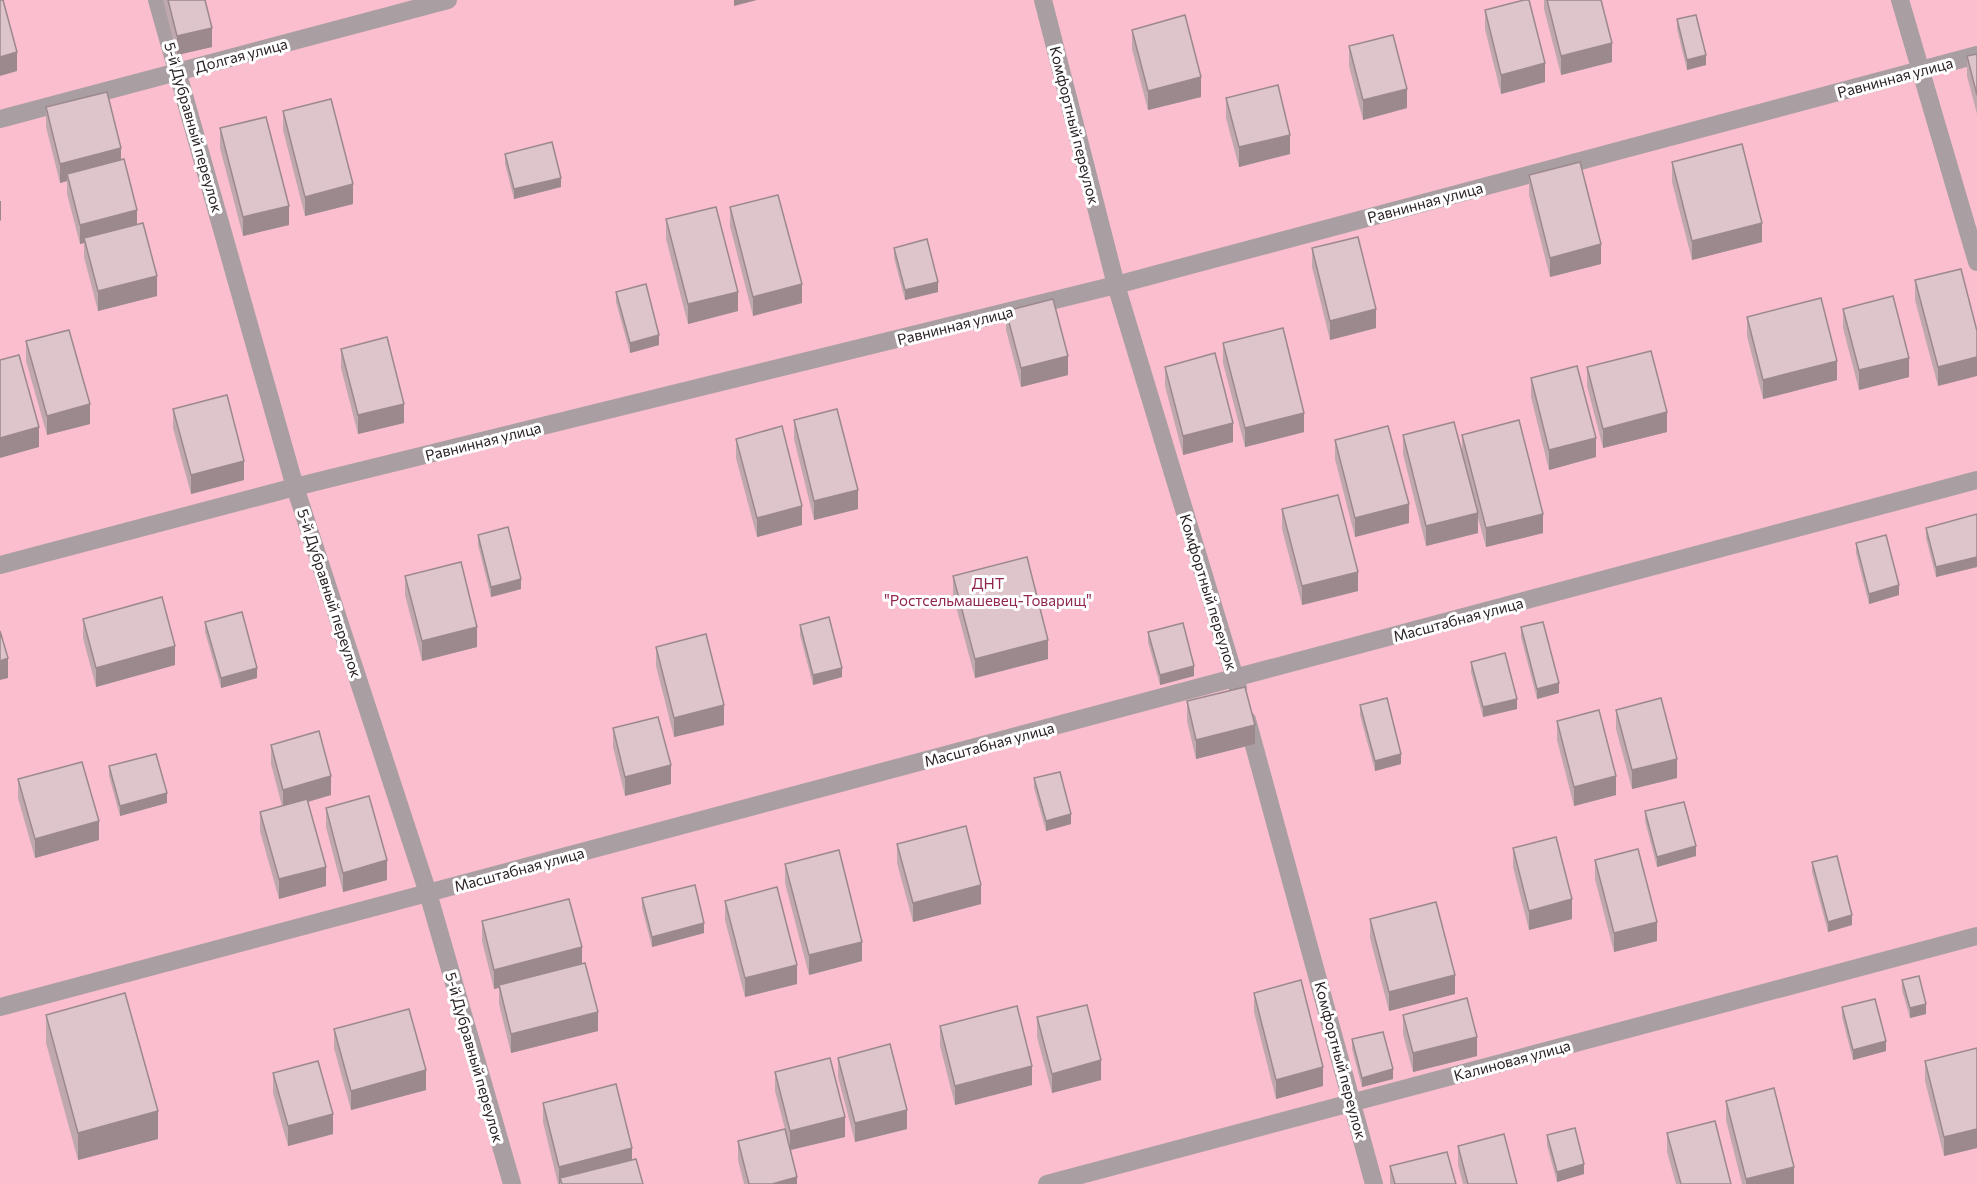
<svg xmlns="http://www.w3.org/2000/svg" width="1977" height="1184" font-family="Commissioner,sans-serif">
  <rect width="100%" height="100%" fill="#fae0e7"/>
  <path fill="#fabece" d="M0,0H1977V1184H0Z"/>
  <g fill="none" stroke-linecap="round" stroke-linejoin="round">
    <path stroke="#a99ea1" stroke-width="18" d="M157,0L295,487L428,893L512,1184
      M1043,0L1116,285L1238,688
      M1900,0L1977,262
      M0,119L448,0
      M0,565L295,487L1116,285L1977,55
      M1247,720L1374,1184
      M0,1007L1977,480
      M1047,1184L1977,936"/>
  </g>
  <path fill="#bfa9af" d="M163,0H205L212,47L177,55Z
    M1544,0H1601L1612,62L1561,75L1544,9Z
    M1485,10L1545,82L1501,94L1485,29Z
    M1677,19L1706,65L1687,70L1677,29Z
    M1132,30L1201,97L1148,110L1132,49Z
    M1349,46L1407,108L1363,120L1349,66Z
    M1977,54V114L1967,76V56Z
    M1226,98L1290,154L1239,167L1226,118Z
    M46,107L121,160L137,225L157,296L98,311L84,257V243L80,244L67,194V181L60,183L46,127Z
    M283,111L353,204L305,216L283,130Z
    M220,128L289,225L243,236L220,148Z
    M505,154L561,187L514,199L505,164Z
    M1672,162L1762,242L1692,260L1672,182Z
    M1529,175L1601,264L1550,277L1529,195Z
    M730,207L802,303L753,316L730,226Z
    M666,219L738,311L688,324L666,239Z
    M894,248L938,292L905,300L894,258Z
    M1312,248L1376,328L1330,340L1312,267Z
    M1961,269L1938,386L1915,300V280Z
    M616,292L659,345L630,353L616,302Z
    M1843,309L1909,377L1859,390L1843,328Z
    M1006,311L1068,375L1021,387L1006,330Z
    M1747,317L1837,380L1763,399L1747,336Z
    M26,341L90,424L47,435L26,361Z
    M1223,343L1304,432L1245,447L1223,363Z
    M341,349L404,423L358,434L341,368Z
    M1165,367L1233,442L1183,455L1165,386Z
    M1587,367L1667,432L1603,448L1587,386Z
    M1531,378L1596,457L1549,470L1531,397Z
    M173,409L244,480L191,494L173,428Z
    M794,420L858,509L814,520L794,439Z
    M1403,435L1462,450V435L1543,533L1486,547L1478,518V533L1426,546L1403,454Z
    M736,439L802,525L757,537L736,458Z
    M1335,440L1409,523L1355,537L1335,459Z
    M1282,509L1358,591L1302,605L1282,529Z
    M1977,514V567L1936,577L1926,538V528Z
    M478,535L521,589L491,597L478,545Z
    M1856,543L1899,595L1869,604L1856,553Z
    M405,576L477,647L422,661L405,595Z
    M953,576L1048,659L975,678L953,595Z
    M83,619L175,665L96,687L83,638Z
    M205,622L257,678L221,688L205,632Z
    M800,625L842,677L813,685L800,635Z
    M1521,627L1559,693L1537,699L1521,637Z
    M1148,632L1194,676L1160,685L1148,642Z
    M656,647L724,725L674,737L656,666Z
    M1471,662L1517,709L1483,717L1471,672Z
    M1187,701L1255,744L1196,759L1187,721Z
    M1360,705L1401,764L1375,771L1360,715Z
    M1616,710L1677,778L1632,789L1616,729Z
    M1557,721L1616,795L1574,806L1557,740Z
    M613,728L671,784L625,796L613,747Z
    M271,745L331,795L308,802L326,886L279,899L260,831V812L282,806L271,764Z
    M109,766L167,803L120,816L109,776Z
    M1034,778L1071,824L1046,831L1034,788Z
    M18,779L99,840L35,858L18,798Z
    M326,808L387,880L343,892L326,827Z
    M1645,811L1696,856L1657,867L1645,821Z
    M897,844L981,904L913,922L897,863Z
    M1513,848L1572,919L1529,930L1513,867Z
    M1595,860L1657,941L1614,952L1595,879Z
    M1812,862L1852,925L1828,932L1812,872Z
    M785,864L862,961L809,975L785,883Z
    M642,898L704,933L652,947L642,908Z
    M725,901L797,984L745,997L725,920Z
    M1370,919L1455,994L1389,1011L1370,938Z
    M482,921L582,964L598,1031L511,1053L499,1004V988L494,989L482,941Z
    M1902,980L1926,1014L1910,1018L1902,990Z
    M1254,993L1323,1086L1276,1099L1254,1012Z
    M1842,1007L1886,1051L1853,1060L1842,1017Z
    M46,1015L158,1139L78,1160L46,1043Z
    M1403,1015L1477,1056L1413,1072L1403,1034Z
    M1037,1017L1101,1080L1052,1093L1037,1037Z
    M940,1026L1032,1085L955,1105L940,1046Z
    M334,1029L426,1090L351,1110L334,1048Z
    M1352,1039L1393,1079L1362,1087L1352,1049Z
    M1977,1048V1148L1944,1156L1925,1081V1061Z
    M838,1058L907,1129L855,1142L838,1077Z
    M775,1072L845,1137L791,1150L797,1184H744L738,1160V1141L785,1129L775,1091Z
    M273,1073L333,1134L288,1146L273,1093Z
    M1726,1101L1794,1184H1742L1726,1120Z
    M543,1103L632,1160L643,1184H558L543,1122Z
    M1667,1133L1731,1184H1676L1667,1152Z
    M1547,1135L1584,1174L1557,1182L1547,1145Z
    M1458,1146L1517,1184H1463L1458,1165Z
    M1390,1166L1456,1184H1390Z"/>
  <path fill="#9b898e" d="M734,0H757L734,6Z
    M212,28V47L177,55V36Z
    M1612,43V62L1561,75V56Z
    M17,52V71L0,76V57Z
    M1706,55V65L1687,70V60Z
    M1545,63V82L1501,94V75Z
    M1201,77V97L1148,110V91Z
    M1407,89V108L1363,120V100Z
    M1290,135V154L1239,167V147Z
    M121,148V167L67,174V181L60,183V164Z
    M561,178V187L514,199V189Z
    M353,184V204L305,216V197Z
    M0,201H1V220L0,221Z
    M289,206V225L243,236V217Z
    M137,210V229L84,238V243L80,244V225Z
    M1762,223V242L1692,260V241Z
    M1601,244V264L1550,277V258Z
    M157,276V296L98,311V291Z
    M938,282V292L905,300V290Z
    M802,284V303L753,316V297Z
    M738,292V311L688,324V304Z
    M1376,309V328L1330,340V321Z
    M659,335V345L630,353V343Z
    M1068,356V375L1021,387V368Z
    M1977,357V376L1938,386V367Z
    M1909,358V377L1859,390V370Z
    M1837,361V380L1763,399V380Z
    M90,404V424L47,435V416Z
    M404,404V423L358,434V415Z
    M1667,412V432L1603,448V429Z
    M1304,413V432L1245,447V428Z
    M1233,423V442L1183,455V436Z
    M39,427V447L0,458V438Z
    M1596,438V457L1549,470V450Z
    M244,461V480L191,494V475Z
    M858,490V509L814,520V501Z
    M1409,504V523L1355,537V518Z
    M802,506V525L757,537V518Z
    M1478,513V533L1426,546V526Z
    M1543,514V533L1486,547V528Z
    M1977,557V567L1936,577V567Z
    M1358,572V591L1302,605V586Z
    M521,579V589L491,597V587Z
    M1899,585V595L1869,604V594Z
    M477,627V647L422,661V641Z
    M1048,640V659L975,678V659Z
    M175,646V665L96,687V668Z
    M8,658V678L0,680V661Z
    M1194,666V676L1160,685V675Z
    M257,668V678L221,688V678Z
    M842,668V677L813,685V675Z
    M1559,683V693L1537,699V689Z
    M1517,699V709L1483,717V707Z
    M724,705V725L674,737V718Z
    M1255,725V744L1196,759V740Z
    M1401,754V764L1375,771V761Z
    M1677,759V778L1632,789V770Z
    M671,765V784L625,796V777Z
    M331,776V795L283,809V790Z
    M1616,776V795L1574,806V787Z
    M167,793V803L120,816V806Z
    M1071,814V824L1046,831V821Z
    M99,821V840L35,858V839Z
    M1696,846V856L1657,867V857Z
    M387,860V880L343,892V873Z
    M326,867V886L279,899V879Z
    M981,885V904L913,922V903Z
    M1572,899V919L1529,930V911Z
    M1852,915V925L1828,932V922Z
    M1657,922V941L1614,952V933Z
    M704,923V933L652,947V937Z
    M862,942V961L809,975V955Z
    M582,947V966L494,989V970Z
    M797,965V984L745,997V978Z
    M1455,975V994L1389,1011V992Z
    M1926,1004V1014L1910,1018V1008Z
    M598,1012V1031L511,1053V1034Z
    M1477,1037V1056L1413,1072V1053Z
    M1886,1041V1051L1853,1060V1050Z
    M1101,1060V1080L1052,1093V1074Z
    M1032,1066V1085L955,1105V1086Z
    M1323,1067V1086L1276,1099V1080Z
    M1393,1069V1079L1362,1087V1078Z
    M426,1070V1090L351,1110V1091Z
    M907,1110V1129L855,1142V1123Z
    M158,1111V1139L78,1160V1133Z
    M333,1114V1134L288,1146V1126Z
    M845,1117V1137L790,1150V1131Z
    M1977,1129V1148L1944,1156V1137Z
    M632,1148V1168L560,1178V1184H559V1167Z
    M1584,1164V1174L1557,1182V1172Z
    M1794,1167V1184H1746V1179Z
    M797,1177V1184H772Z"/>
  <path fill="#dec4cb" stroke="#9b898e" stroke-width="1.5" d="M0,0H3L17,52L0,57Z
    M168,0H205L212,28L177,36Z
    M1524,0H1529L1545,63L1501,75L1485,10Z
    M1547,0H1601L1612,43L1561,56Z
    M1185,15L1201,77L1148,91L1132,30Z
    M1696,15L1706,55L1687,60L1677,19Z
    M1393,35L1407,89L1363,100L1349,46Z
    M1977,54V95L1967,56Z
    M1278,85L1290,135L1239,147L1226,98Z
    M107,92L121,148L60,164L46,107Z
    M331,99L353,184L305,197L283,111Z
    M266,117L289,206L243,217L220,128Z
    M552,142L561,178L514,189L505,154Z
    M1742,144L1762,223L1692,241L1672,162Z
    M124,159L137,210L80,225L67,174Z
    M1580,162L1601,244L1550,258L1529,175Z
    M778,195L802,284L753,297L730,207Z
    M716,207L738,292L688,304L666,219Z
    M143,223L157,276L98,291L84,238Z
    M1358,237L1376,309L1330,321L1312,248Z
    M927,239L938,282L905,290L894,248Z
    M1961,269L1977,331V357L1938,367L1915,280Z
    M646,284L659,335L630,343L616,292Z
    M1893,296L1909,358L1859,370L1843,309Z
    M1821,298L1837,361L1763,380L1747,317Z
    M1053,299L1068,356L1021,368L1006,311Z
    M1283,328L1304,413L1245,428L1223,343Z
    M69,330L90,404L47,416L26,341Z
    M387,337L404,404L358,415L341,349Z
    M1651,351L1667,412L1603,429L1587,367Z
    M1215,353L1233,423L1183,436L1165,367Z
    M19,355L39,427L0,438V360Z
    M1577,366L1596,438L1549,450L1531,378Z
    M227,395L244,461L191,475L173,409Z
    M837,409L858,490L814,501L794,420Z
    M1519,420L1543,514L1486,528L1462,435Z
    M1454,422L1478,513L1426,526L1403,435Z
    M782,426L802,506L757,518L736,439Z
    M1388,426L1409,504L1355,518L1335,440Z
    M1338,495L1358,572L1302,586L1282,509Z
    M1977,514V557L1936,567L1926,528Z
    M508,527L521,579L491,587L478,535Z
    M1886,535L1899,585L1869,594L1856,543Z
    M1027,557L1048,640L975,659L953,576Z
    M461,562L477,627L422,641L405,576Z
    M162,597L175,646L96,668L83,619Z
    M242,612L257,668L221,678L205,622Z
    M829,617L842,668L813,675L800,625Z
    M1543,622L1559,683L1537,689L1521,627Z
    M1183,623L1194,666L1160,675L1148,632Z
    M0,631L8,658L0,661Z
    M706,634L724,705L674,718L656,647Z
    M1505,653L1517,699L1483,707L1471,662Z
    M1245,687L1255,725L1196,740L1187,701Z
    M1387,698L1401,754L1375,761L1360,705Z
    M1661,698L1677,759L1632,770L1616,710Z
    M1599,710L1616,776L1574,787L1557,721Z
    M658,717L671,765L625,777L613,728Z
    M319,731L331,776L283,790L271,745Z
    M156,754L167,793L120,806L109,766Z
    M82,762L99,821L35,839L18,779Z
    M1060,772L1071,814L1046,821L1034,778Z
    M369,796L387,860L343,873L326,808Z
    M307,799L326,867L279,879L260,812Z
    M1684,802L1696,846L1657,857L1645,811Z
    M966,826L981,885L913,903L897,844Z
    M1556,837L1572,899L1529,911L1513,848Z
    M1638,849L1657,922L1614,933L1595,860Z
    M839,850L862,942L809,955L785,864Z
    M1837,856L1852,915L1828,922L1812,862Z
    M695,885L704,923L652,937L642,898Z
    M777,887L797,965L745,978L725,901Z
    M569,899L582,947L494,970L482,921Z
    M1436,902L1455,975L1389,992L1370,919Z
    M585,963L598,1012L511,1034L499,985Z
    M1919,976L1926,1004L1910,1008L1902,980Z
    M1301,980L1323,1067L1276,1080L1254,993Z
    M125,993L158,1111L78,1133L46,1015Z
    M1467,998L1477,1037L1413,1053L1403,1015Z
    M1875,999L1886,1041L1853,1050L1842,1007Z
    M1087,1005L1101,1060L1052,1074L1037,1017Z
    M1017,1006L1032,1066L955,1086L940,1026Z
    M409,1009L426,1070L351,1091L334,1029Z
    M1383,1032L1393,1069L1362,1078L1352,1039Z
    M890,1044L907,1110L855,1123L838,1058Z
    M1977,1048V1129L1944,1137L1925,1061Z
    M830,1058L845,1117L790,1131L775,1072Z
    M318,1061L333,1114L288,1126L273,1073Z
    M616,1084L632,1148L559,1167L543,1103Z
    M1774,1088L1794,1167L1746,1179L1726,1101Z
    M1715,1121L1731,1184H1681L1667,1133Z
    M1575,1128L1584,1164L1557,1172L1547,1135Z
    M785,1129L797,1177L772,1184H749L738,1141Z
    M1504,1134L1517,1184H1468L1458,1146Z
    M1447,1152L1456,1184H1395L1390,1166Z
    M636,1159L643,1184H562L560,1178Z"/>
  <g text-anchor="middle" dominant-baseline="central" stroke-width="6" stroke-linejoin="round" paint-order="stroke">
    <g font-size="15" fill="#2b2124" stroke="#fff">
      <text transform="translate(241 55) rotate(-15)">Долгая улица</text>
      <text transform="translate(1895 77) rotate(-15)">Равнинная улица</text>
      <text transform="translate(1075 125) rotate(76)">Комфортный переулок</text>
      <text transform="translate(194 127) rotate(74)">5-й Дубравный переулок</text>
      <text transform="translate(1425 202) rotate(-15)">Равнинная улица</text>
      <text transform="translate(955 325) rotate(-14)">Равнинная улица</text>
      <text transform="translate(483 441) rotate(-14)">Равнинная улица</text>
      <text transform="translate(1209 592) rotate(73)">Комфортный переулок</text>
      <text transform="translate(330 593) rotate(72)">5-й Дубравный переулок</text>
      <text transform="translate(1458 619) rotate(-15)">Масштабная улица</text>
      <text transform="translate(989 744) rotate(-15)">Масштабная улица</text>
      <text transform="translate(519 869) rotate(-15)">Масштабная улица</text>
      <text transform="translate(475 1057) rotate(74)">5-й Дубравный переулок</text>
      <text transform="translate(1341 1060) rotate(75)">Комфортный переулок</text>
      <text transform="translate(1512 1060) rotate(-15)">Калиновая улица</text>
    </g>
    <g font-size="15" fill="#902550" stroke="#fff">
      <text x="988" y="583">ДНТ<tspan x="988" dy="17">"Ростсельмашевец-Товарищ"</tspan></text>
    </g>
  </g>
</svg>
